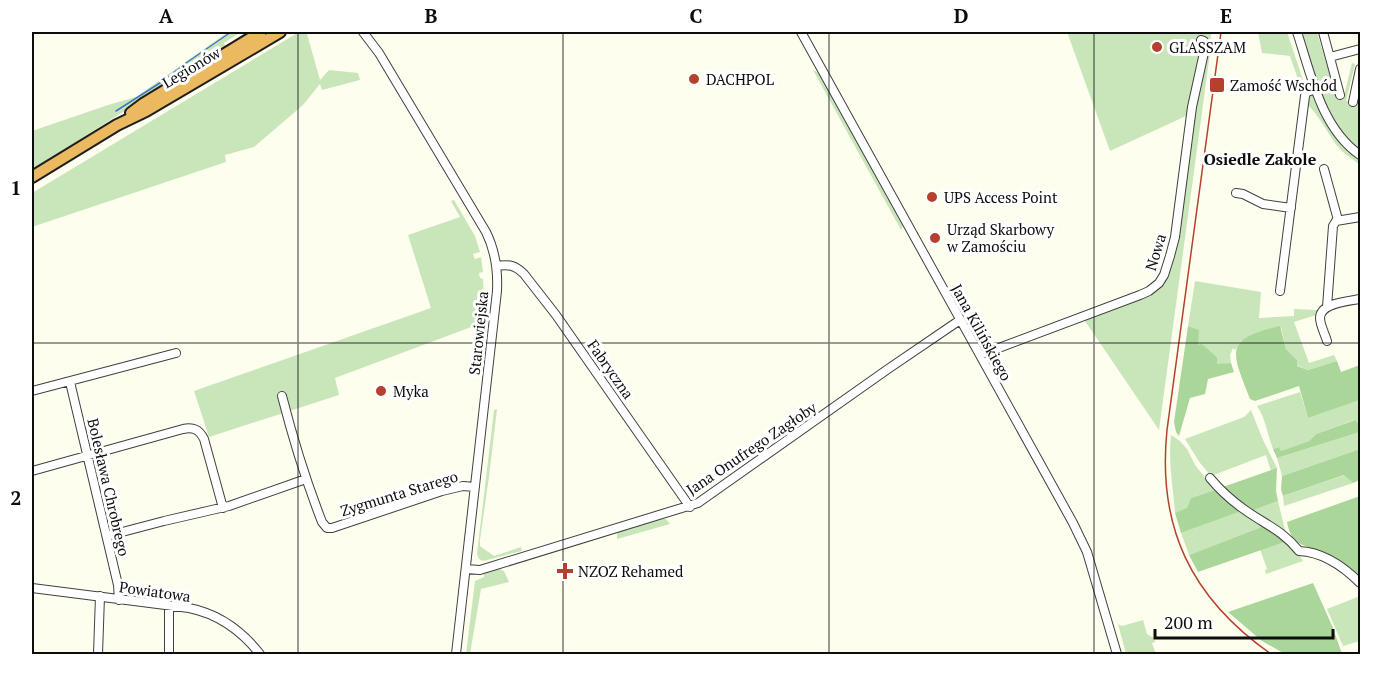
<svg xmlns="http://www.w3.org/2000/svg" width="1392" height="686" font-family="'PT Serif',serif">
  <rect width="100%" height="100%" fill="#fefeee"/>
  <path fill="#c9e6ba" d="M228,32H241L224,43L225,46L217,52L32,170V131L108,105L136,97Z
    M299,32H311L307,34L320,80L329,70L358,73L360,80L322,90L320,84L303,105L254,147L225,155L226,162L32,227V193Z
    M1067,32H1211L1210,53L1159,430L1083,318L1138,298L1166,275L1193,117L1186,116L1110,151Z
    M1258,32H1287L1306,89L1303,90L1302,85H1300L1290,56L1262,53Z
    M1301,32H1317L1337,99L1343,100L1352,63L1355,64L1346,101L1358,104L1360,94V150C1324,123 1315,73 1301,32Z
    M813,70L819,73L903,225L901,230Z
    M1312,94C1319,101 1320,112 1325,120C1333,136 1345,149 1360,159V165C1353,159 1344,154 1338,147C1330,137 1315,109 1307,105L1308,95Z
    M454,200L475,236L480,252L473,254L475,259L481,257L483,272L479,273L480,278L483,279L484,305H480V312L483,311L482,323L335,378L339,395L209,437L194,391L431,308L408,235L460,217L451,201Z
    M1195,281L1261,292L1259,318L1294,316V309L1317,310L1316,315L1294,322L1309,363L1334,355L1337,361L1308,370L1296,365L1297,360L1286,349L1281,327L1241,341L1235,350L1233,348L1230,355L1231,363L1217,365V357L1202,344L1198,346V330L1188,326Z
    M1300,392L1308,418L1360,400V426L1354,420L1316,434L1309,441L1281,451L1278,447L1273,449C1267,434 1266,419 1257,406Z
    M497,409L489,477L480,540V546L494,556L521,547L522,551L483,561L479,559L477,554L494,410Z
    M1251,410L1263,440L1277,468L1271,471L1266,455L1211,476L1200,463L1185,439L1244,417Z
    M1360,432V449L1282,476L1277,458Z
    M1171,435L1180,441L1187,449L1195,465L1215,490L1191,498L1187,509L1175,513C1173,486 1168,461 1171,435Z
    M1345,475L1353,483L1284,506L1283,496Z
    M1278,501L1285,530L1281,531L1251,511Z
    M1242,511L1264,526L1189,555L1181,533Z
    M661,519H666L670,524L617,539V534L619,531Z
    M1287,541L1296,550L1303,561L1266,574L1265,570L1267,569L1260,549Z
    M497,568L504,571L509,582L481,589L470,654H466L475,581L484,577V572Z
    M1360,596V641L1343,646L1327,609Z
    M1143,620L1147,634L1154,638L1155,642L1152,643L1156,654H1126L1118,624L1122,626Z"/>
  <path fill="#aad69a" d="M1188,326L1199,330L1198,345L1202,344L1217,357V364L1231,363L1234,372L1208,379L1205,394L1190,398L1179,436L1176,432L1174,422Z
    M1280,326L1286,349L1297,360V366L1308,370L1337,361L1341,372L1360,365V400L1308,418L1299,386L1255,401L1250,399C1232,352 1222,339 1280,326Z
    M1355,420L1360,426V432L1277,458L1273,449L1279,447L1281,451L1309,441L1316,434Z
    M1360,449V480L1353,483L1344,475L1283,496L1281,490L1282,476Z
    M1277,468L1276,491L1278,501L1251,511L1223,487Z
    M1215,490L1242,511L1181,533L1175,513L1187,508L1191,498Z
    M1360,496V577C1351,569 1340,561 1329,555C1309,544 1292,550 1287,522Z
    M1264,526L1287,541L1198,572L1189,555Z
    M1313,583L1333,628L1342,654H1285L1262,641L1228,612Z"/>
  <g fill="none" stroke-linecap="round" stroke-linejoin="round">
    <path stroke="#4178c4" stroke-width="1.5" d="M116,111L163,81L186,63L231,32"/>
    <g stroke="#404040" stroke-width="10">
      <path id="minor" d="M363,32L379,53L486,232C495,250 498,270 497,291L456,654
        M801,32L1073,523L1087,552L1117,654
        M1297,32C1311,74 1321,128 1360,155
        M1323,32L1340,95
        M1330,57L1360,49
        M1353,102L1360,69
        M1324,169L1338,220
        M1236,193L1243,194L1263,204L1291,208
        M496,266C509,264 515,265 524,274L556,315L690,507
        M1280,291L1305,96L1307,92L1316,89
        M1327,307L1333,226L1336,221L1360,217
        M1327,341C1325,334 1320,325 1320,318C1320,303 1349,301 1360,299
        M980,355L1140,295L1149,291L1159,283L1164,275L1170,256L1175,237L1192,107L1205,48L1204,41L1201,40
        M70,382L118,585L119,600
        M32,391L176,353
        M282,396C293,439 306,481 322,522L327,528H332L442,491L463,486L475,487
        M32,471L183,429C193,427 199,429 204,439L223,508
        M1210,478C1220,490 1232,501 1245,510C1266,525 1282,530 1299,551C1323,552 1344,567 1360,583
        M107,536L164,521L229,506L306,479
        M466,569L480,570L698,503L888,369L960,320
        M32,588L189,608C219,614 241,630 260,654
        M98,654L100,596
        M169,654V606"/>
    </g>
    <g stroke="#1e1e1e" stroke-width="14">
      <path id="highway" d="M131,113L143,104L261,32
        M32,177L117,125L146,111L280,32"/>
    </g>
    <use href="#minor" stroke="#fff" stroke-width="8"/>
    <use href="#highway" stroke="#ebb95f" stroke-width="10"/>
    <path stroke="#b4402e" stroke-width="1.5" d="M1221,32L1167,430C1157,527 1191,598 1271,654"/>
  </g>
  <path fill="none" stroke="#0d0d0d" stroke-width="1.5" stroke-opacity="0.55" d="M298,32V654M563,32V654M829,32V654M1094,32V654M32,343H1360"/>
  <g fill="#b4402e" stroke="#fff" stroke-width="2">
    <circle cx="1157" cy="47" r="6"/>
    <circle cx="694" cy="79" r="6"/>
    <rect x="1209" y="77" width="16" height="16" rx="3"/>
    <circle cx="932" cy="197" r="6"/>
    <circle cx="935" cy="238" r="6"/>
    <circle cx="381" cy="391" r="6"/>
    <path d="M562 562h6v6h6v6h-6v6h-6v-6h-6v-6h6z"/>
  </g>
  <g text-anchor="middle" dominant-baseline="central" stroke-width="6" stroke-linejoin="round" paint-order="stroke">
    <g font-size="15" fill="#0d0d0d" stroke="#fff" text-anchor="start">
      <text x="1169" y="47">GLASSZAM</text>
      <text x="706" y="79">DACHPOL</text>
      <text x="1230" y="85">Zamość Wschód</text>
      <text x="944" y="197">UPS Access Point</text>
      <text x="947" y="229">Urząd Skarbowy<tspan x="947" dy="17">w Zamościu</tspan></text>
      <text x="393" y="391">Myka</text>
      <text x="578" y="571">NZOZ Rehamed</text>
    </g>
    <g font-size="15" fill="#0d0d0d" stroke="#fff">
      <text transform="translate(191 67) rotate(-31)">Legionów</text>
      <text transform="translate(1155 252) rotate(-73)">Nowa</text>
      <text transform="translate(982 332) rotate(61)">Jana Kilińskiego</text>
      <text transform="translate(478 333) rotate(-84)">Starowiejska</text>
      <text transform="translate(611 369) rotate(55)">Fabryczna</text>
      <text transform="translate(751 448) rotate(-34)">Jana Onufrego Zagłoby</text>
      <text transform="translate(109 487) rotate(77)">Bolesława Chrobrego</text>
      <text transform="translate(399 493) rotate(-17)">Zygmunta Starego</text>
      <text transform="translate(155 591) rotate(8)">Powiatowa</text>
    </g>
    <g font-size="16" font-weight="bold" fill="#0d0d0d" stroke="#fff">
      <text x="1260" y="159">Osiedle Zakole</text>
    </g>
  </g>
  <rect width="1392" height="686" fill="none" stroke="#ffffff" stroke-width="66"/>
  <path d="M1155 629v9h178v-9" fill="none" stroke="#0d0d0d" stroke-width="3"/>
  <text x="1164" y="629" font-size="18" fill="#0d0d0d" stroke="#ffffff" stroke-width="4.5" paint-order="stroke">200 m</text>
  <rect x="33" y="33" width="1326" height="620" fill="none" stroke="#0d0d0d" stroke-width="2"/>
  <g font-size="20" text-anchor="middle" font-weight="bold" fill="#0d0d0d">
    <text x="166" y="23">A</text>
    <text x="431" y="23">B</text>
    <text x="696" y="23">C</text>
    <text x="961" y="23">D</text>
    <text x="1226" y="23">E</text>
    <text x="16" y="195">1</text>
    <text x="16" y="505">2</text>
  </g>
</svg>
